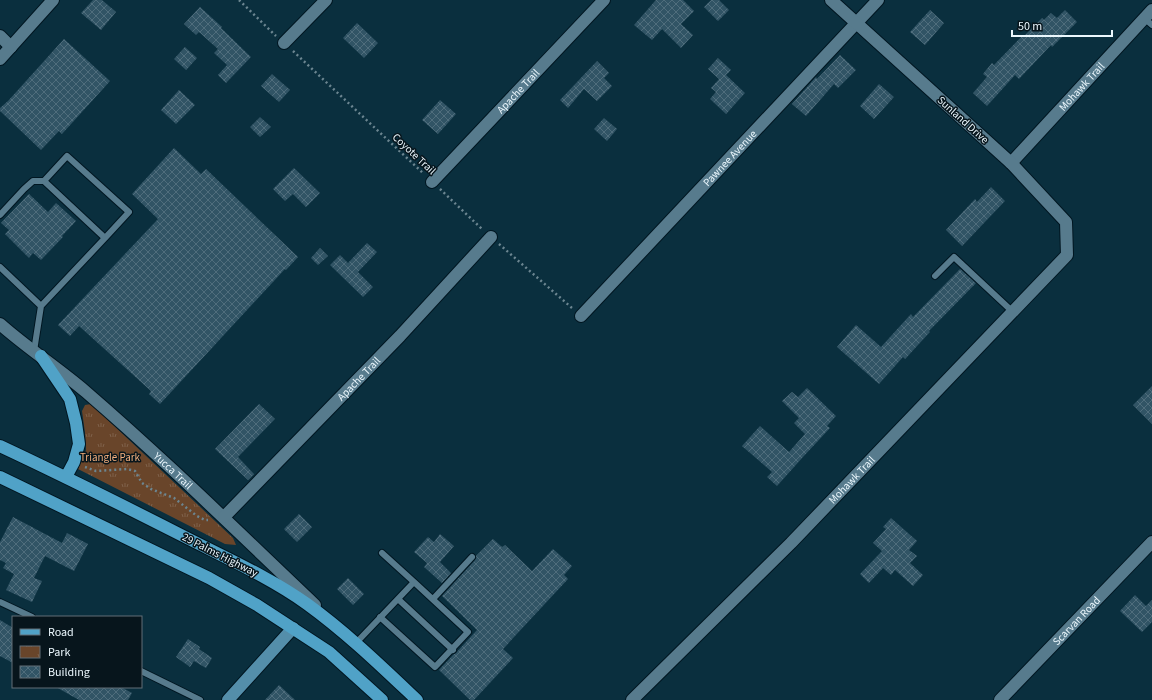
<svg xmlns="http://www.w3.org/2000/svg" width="1152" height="700" font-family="'Source Sans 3',sans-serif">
  <defs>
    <pattern id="park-tufts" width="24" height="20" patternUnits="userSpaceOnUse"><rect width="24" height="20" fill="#69452a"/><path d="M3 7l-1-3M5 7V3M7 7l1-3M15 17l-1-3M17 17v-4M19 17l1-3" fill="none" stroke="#7f614a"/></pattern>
    <pattern id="building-cross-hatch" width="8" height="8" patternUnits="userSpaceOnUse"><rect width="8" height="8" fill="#315465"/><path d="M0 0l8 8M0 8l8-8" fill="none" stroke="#4f6d7c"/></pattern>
  </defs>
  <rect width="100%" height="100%" fill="#0a2f3e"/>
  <path fill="url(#park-tufts)" d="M91,404L233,538L236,545L225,544L78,469L86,450L85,433L82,411L85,405Z"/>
  <path fill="url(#building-cross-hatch)" d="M93,0H102L116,12L101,30L81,13Z
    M656,0H683L694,11L681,24L693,35L681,48L662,29L652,40L634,25Z
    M711,0H719L729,10L718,21L704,7Z
    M200,7L222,27L221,28L251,57L226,83L218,75L227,65L214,53L218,49L199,32L196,35L184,24Z
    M930,10L944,23L925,45L910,32Z
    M1065,10L1077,22L1052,47L1051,45L1019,79L1015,75L987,106L973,93L987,77L983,74L992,63L994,65L1023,35L1024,36L1042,18L1044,20L1051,13L1057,18Z
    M357,23L378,43L364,58L343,38Z
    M64,39L110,81L62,134L59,131L41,150L0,111V108L8,101Z
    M185,47L197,58L186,70L174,59Z
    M840,55L856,70L838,88L834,84L806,116L792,104L816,77L817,79Z
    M718,58L731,70L726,75L745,93L726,114L710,99L716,92L711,88L719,79L708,69Z
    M597,61L609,73L604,78L612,86L597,101L584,89L568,108L560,100Z
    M272,74L290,90L279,102L261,86Z
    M879,84L894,97L874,119L860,106Z
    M179,90L195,105L176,124L161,110Z
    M440,100L456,114L438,134L422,120Z
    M260,117L271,127L260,137L250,127Z
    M604,118L617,129L607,141L594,129Z
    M174,148L201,174L206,169L298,257L286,270L285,269L160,404L149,394L151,391L79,326L70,336L58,325L158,219L132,194Z
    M294,168L320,193L306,207L293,194L285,201L273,189Z
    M991,187L1005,201L962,246L946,230L975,199L977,202Z
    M29,194L48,212L56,203L76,221L62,236L63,237L41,260L33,253L29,258L5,234L9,230L1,223Z
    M367,243L377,252L358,272L373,287L363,297L330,265L340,255L348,263Z
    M320,248L328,256L318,265L311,258Z
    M960,269L976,283L929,331L930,332L905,359L903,357L879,384L837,347L856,325L881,347L911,314L913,317Z
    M1152,386V424L1133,405Z
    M807,388L836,416L827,426L830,428L803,457L777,486L767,477L772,472L742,446L760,426L789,452L805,434L794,423L799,418L782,401L792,392L798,397Z
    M259,404L275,419L238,457L254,474L248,480L215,449Z
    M299,514L312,527L297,542L284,529Z
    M13,517L62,543L67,533L88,544L74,571L45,556L34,578L42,581L32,602L6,590L14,574L3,568L6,563L0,560V542Z
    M891,518L917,541L909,550L917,556L910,563L923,575L913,586L895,570L891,575L883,568L869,583L860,574L882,551L873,543L886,529L883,527Z
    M440,534L454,546L440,562L451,573L442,583L424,567L427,563L414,552L428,537L434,542Z
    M493,539L502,547L505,545L532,571L553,549L572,566L564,575L568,579L503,649L513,658L474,700H470L439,670L454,654L456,653L477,630L442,596L475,560L476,556Z
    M348,578L364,594L353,605L337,589Z
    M1135,595L1146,606L1152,600V622L1142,632L1120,611Z
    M0,620L13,628V663L0,656Z
    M188,639L200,647L199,649L212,658L206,668L194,661L190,667L176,657Z
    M279,685L295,700H265Z
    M56,687H121L132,693L128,700H79Z"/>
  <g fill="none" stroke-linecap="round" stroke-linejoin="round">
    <g stroke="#001621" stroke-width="8">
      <path id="lane" d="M1144,18L1152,25
        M44,181L67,156L129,212L105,238
        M0,215L24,189L33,181H44L105,238L41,306L0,267
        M935,276L954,257L1013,312
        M34,351L41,306
        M382,553L414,582
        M398,599L453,650
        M433,599L472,557
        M0,602L32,617
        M356,643L414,582L468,632L435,667L380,617
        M141,671L200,700"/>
    </g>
    <g stroke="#001621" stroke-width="14">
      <g id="street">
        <path d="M0,36L11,47"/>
        <path d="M284,43L326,0"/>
        <path d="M0,59L53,0"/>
        <path id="s1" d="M1011,163L1152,10"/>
        <path id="s2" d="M432,182L604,0"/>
        <path id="s3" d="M581,316L878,0"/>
        <path id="s4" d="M0,324C27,348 58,368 86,392C165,460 239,533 315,605"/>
        <path id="s5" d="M224,517L400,336L491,237"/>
        <path id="s6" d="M632,700L791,543L1067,255L1066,222L1011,163L831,0"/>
        <path id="s7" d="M1000,700L1152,542"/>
      </g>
    </g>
    <g stroke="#001621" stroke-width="14">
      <path id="secondary" d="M228,700L293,628"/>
    </g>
    <g stroke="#001621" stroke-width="14">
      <path id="primary" d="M41,356L70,399L76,423L79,444L74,462L66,477
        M0,446C62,475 124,506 185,537C226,558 269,577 307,604C347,633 382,667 417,700
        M0,477L209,578L257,605L329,652L382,700"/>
    </g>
    <path stroke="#6c8691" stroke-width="2.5" stroke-dasharray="2 3" stroke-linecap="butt" d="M239,0L276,36
      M293,51L424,174
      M440,189L483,230
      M499,244L572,308
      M85,467L96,471L127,469L135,471L142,483L151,489L174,498L197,516L205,520H208"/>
    <use href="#lane" stroke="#577b8d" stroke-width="6"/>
    <use href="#street" stroke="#577b8d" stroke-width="12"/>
    <use href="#secondary" stroke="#548eaa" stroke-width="12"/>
    <use href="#primary" stroke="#50a2c7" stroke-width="12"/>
  </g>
  <g text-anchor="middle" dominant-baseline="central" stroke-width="3" stroke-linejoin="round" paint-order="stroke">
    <g font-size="11" fill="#ebf7fd" stroke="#07151c">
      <text stroke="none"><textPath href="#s1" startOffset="104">Mohawk Trail</textPath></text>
      <text stroke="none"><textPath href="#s2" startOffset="125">Apache Trail</textPath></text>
      <text transform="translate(963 120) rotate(42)">Sunland Drive</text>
      <text transform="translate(414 154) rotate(43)">Coyote Trail</text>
      <text stroke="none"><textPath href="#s3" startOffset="217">Pawnee Avenue</textPath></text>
      <text stroke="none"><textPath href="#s5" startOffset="193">Apache Trail</textPath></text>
      <text stroke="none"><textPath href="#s4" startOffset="227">Yucca Trail</textPath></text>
      <text stroke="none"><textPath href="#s6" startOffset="311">Mohawk Trail</textPath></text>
      <text transform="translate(220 555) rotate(27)">29 Palms Highway</text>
      <text stroke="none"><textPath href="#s7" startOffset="110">Scarvan Road</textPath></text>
    </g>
    <g font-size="11" fill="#f3af7e" stroke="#07151c">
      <text x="110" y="457">Triangle Park</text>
    </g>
  </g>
  <rect x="12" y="616" width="130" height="72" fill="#07151c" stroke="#626f76"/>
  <rect x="20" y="629" width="20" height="6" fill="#50a2c7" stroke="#626f76"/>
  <text x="48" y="636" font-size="12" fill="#ebf7fd">Road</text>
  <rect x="20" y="646" width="20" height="12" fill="url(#park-tufts)" stroke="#626f76"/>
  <text x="48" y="656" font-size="12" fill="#ebf7fd">Park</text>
  <rect x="20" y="666" width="20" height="12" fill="url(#building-cross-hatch)" stroke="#626f76"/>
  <text x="48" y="676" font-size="12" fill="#ebf7fd">Building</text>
  <path d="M1012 30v6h100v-6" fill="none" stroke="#ebf7fd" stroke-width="2"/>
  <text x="1018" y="30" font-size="12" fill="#ebf7fd" stroke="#07151c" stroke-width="3" paint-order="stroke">50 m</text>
</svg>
